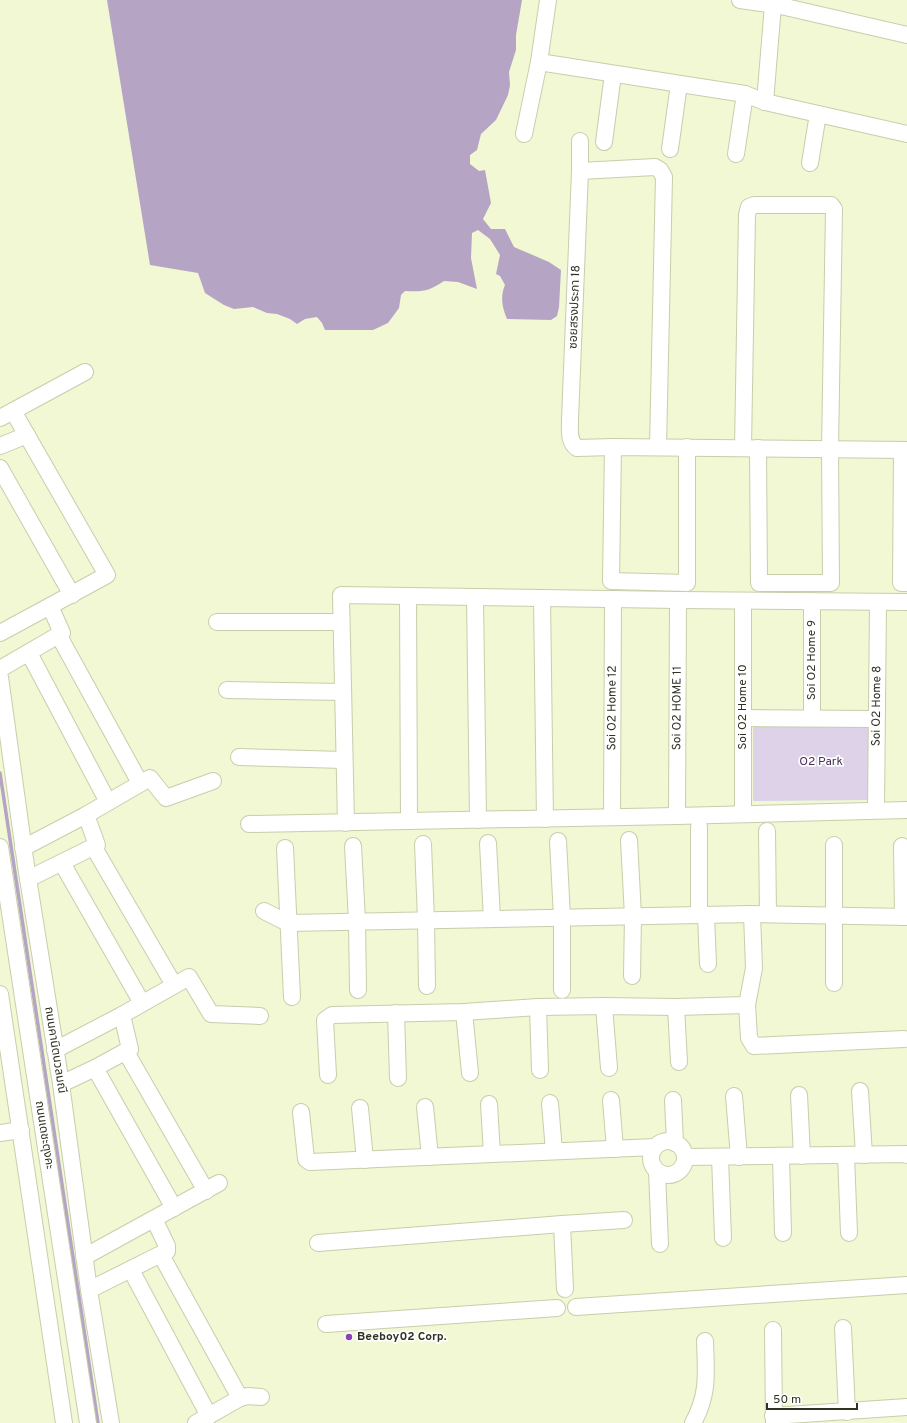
<svg xmlns="http://www.w3.org/2000/svg" width="907" height="1423" font-family="Overpass,'Noto Sans Thai',sans-serif">
  <rect width="100%" height="100%" fill="#f1f8d3"/>
  <path fill="#ded2e8" d="M869,724V800L753,801V725Z"/>
  <path fill="#b6a4c5" d="M107,0H522L516,35V50L509,72L510,85L508,95L496,120L481,134L477,150L470,155V164L479,171L485,170L491,203L483,219L491,229H505L514,247L549,262L561,270L559,307L557,316L551,320L507,319C502,307 500,297 505,285L500,276L496,274L500,255L490,239L478,230L472,233L471,258L477,289L458,282L444,281C429,291 424,292 405,291L401,295L399,308L388,323L373,330H325L322,323L317,317L305,319L297,324L290,319L277,314L267,313L253,307L234,309L224,305L205,293L198,273L150,265Z"/>
  <g fill="none" stroke-linecap="round" stroke-linejoin="round">
    <path stroke="#b6a4c5" stroke-width="3.5" d="M0,773L98,1423"/>
    <g stroke="#c7ceab" stroke-width="18">
      <g id="minor">
        <path d="M740,0L781,6L907,35"/>
        <path d="M539,62L745,94L765,102L907,134"/>
        <path d="M765,102L773,5"/>
        <path d="M524,134L539,62L548,0"/>
        <path d="M580,141V171L570,419C570,429 568,442 577,448L613,447L907,450"/>
        <path d="M604,142L613,74"/>
        <path d="M670,149L679,84"/>
        <path d="M736,154L745,94"/>
        <path d="M810,163L818,114"/>
        <path d="M580,171L655,167L660,170L664,177L658,447"/>
        <path d="M0,418L13,411"/>
        <path d="M0,446L27,435"/>
        <path d="M613,447L611,581L687,583V447"/>
        <path d="M743,448L747,215L749,207L754,205H831L834,209L830,449L831,583H759L758,448"/>
        <path d="M902,450L901,583H907"/>
        <path d="M0,468L72,595"/>
        <path d="M408,596L409,821"/>
        <path d="M475,597L478,820"/>
        <path d="M542,598L545,819"/>
        <path d="M812,601V718"/>
        <path d="M50,606L107,575L13,411L85,372"/>
        <path d="M217,622H341"/>
        <path d="M0,633L50,606L62,633L0,669"/>
        <path d="M59,636L140,783"/>
        <path d="M29,653L108,802"/>
        <path d="M0,677L26,866L61,1084L89,1290L111,1423"/>
        <path d="M227,690L343,692"/>
        <path d="M743,718L876,719"/>
        <path d="M239,757L344,760"/>
        <path id="s1" d="M876,810L878,602"/>
        <path d="M743,814V601"/>
        <path id="s2" d="M677,816L678,600"/>
        <path id="s3" d="M612,817L613,599"/>
        <path d="M346,823L341,595L678,600L907,602"/>
        <path d="M249,824L677,816L907,810"/>
        <path d="M767,831L768,914"/>
        <path d="M629,840L633,916L632,976"/>
        <path d="M558,841L562,917V990"/>
        <path d="M488,843L492,919"/>
        <path d="M423,844L426,920L427,986"/>
        <path d="M834,845V983"/>
        <path d="M93,846L174,985"/>
        <path d="M353,846L357,921L358,990"/>
        <path d="M902,846L903,917"/>
        <path d="M0,847L88,1423"/>
        <path d="M23,848L86,815"/>
        <path d="M285,848L292,997"/>
        <path d="M62,863L142,1003"/>
        <path d="M28,879L97,845L86,815L150,778L166,798L213,781"/>
        <path d="M264,911L288,923L752,914L907,917"/>
        <path d="M752,914L754,968L747,1005L749,1038L754,1046L904,1039"/>
        <path d="M699,915V827"/>
        <path d="M706,915L708,964"/>
        <path d="M0,994L64,1423"/>
        <path d="M604,1006L609,1068"/>
        <path d="M538,1007L540,1070"/>
        <path d="M676,1007L679,1062"/>
        <path d="M464,1012L470,1073"/>
        <path d="M396,1013L398,1078"/>
        <path d="M55,1050L122,1015"/>
        <path d="M126,1052L206,1191"/>
        <path d="M95,1068L174,1208"/>
        <path d="M328,1075L325,1020L332,1015L464,1012L538,1007L604,1006L676,1007L747,1005"/>
        <path d="M61,1084L95,1068L130,1049L122,1015L189,977L211,1014L260,1016"/>
        <path d="M860,1091L864,1155"/>
        <path d="M799,1095L802,1156"/>
        <path d="M734,1096L739,1157"/>
        <path d="M611,1100L615,1149"/>
        <path d="M673,1100L675,1143"/>
        <path d="M550,1103L554,1151"/>
        <path d="M489,1104L492,1154"/>
        <path d="M425,1107L430,1157"/>
        <path d="M360,1108L365,1160"/>
        <path d="M301,1112L306,1159L310,1162L655,1147"/>
        <path d="M0,1133L21,1130"/>
        <circle cx="668" cy="1158" r="17"/>
        <path d="M846,1155L849,1233"/>
        <path d="M781,1156L783,1233"/>
        <path d="M685,1157L907,1154V1155"/>
        <path d="M720,1157L723,1238"/>
        <path d="M657,1172L660,1244"/>
        <path d="M562,1224L624,1220"/>
        <path d="M318,1243L562,1224L565,1289"/>
        <path d="M161,1255L240,1398"/>
        <path d="M84,1257L219,1183"/>
        <path d="M131,1270L209,1416"/>
        <path d="M89,1290L167,1251V1246L154,1219"/>
        <path d="M576,1307L907,1285"/>
        <path d="M326,1324L557,1308"/>
        <path d="M843,1328L847,1412"/>
        <path d="M773,1330L774,1423"/>
        <path d="M773,1416L907,1407"/>
        <path d="M196,1423L240,1398L248,1396L261,1397"/>
        <path d="M693,1423C709,1394 706,1373 705,1341"/>
      </g>
    </g>
    <use href="#minor" stroke="#fff" stroke-width="16"/>
  </g>
  <circle fill="#8b44b7" stroke="#fff" stroke-width="1.5" cx="349" cy="1337" r="4"/>
  <g text-anchor="middle" dominant-baseline="central" stroke-width="3.5" stroke-linejoin="round" paint-order="stroke">
    <g font-size="12" fill="#303224" stroke="#fff">
      <text transform="translate(575 307) rotate(-88)">ซอยสรงประภา 18</text>
      <text transform="translate(812 660) rotate(-90)">Soi O2 Home 9</text>
      <text stroke="none"><textPath href="#s1" startOffset="104">Soi O2 Home 8</textPath></text>
      <text transform="translate(743 707) rotate(-90)">Soi O2 Home 10</text>
      <text stroke="none"><textPath href="#s3" startOffset="109">Soi O2 Home 12</textPath></text>
      <text stroke="none"><textPath href="#s2" startOffset="108">Soi O2 HOME 11</textPath></text>
      <text transform="translate(55 1050) rotate(81)">ถนนคานิตนวลมณี</text>
      <text transform="translate(44 1135) rotate(81)">ถนนเดชะตุงคะ</text>
    </g>
    <g font-size="12" fill="#4a2f5d" stroke="#fff">
      <text x="821" y="762">O2 Park</text>
    </g>
    <g font-size="12" font-weight="bold" fill="#303224" stroke="#fff" text-anchor="start">
      <text x="357" y="1337">Beeboy02 Corp.</text>
    </g>
  </g>
  <path d="M767 1403v6h90v-6" fill="none" stroke="#303224" stroke-width="2"/>
  <text x="773" y="1403" font-size="12" fill="#303224" stroke="#ffffff" stroke-width="3" paint-order="stroke">50 m</text>
</svg>
